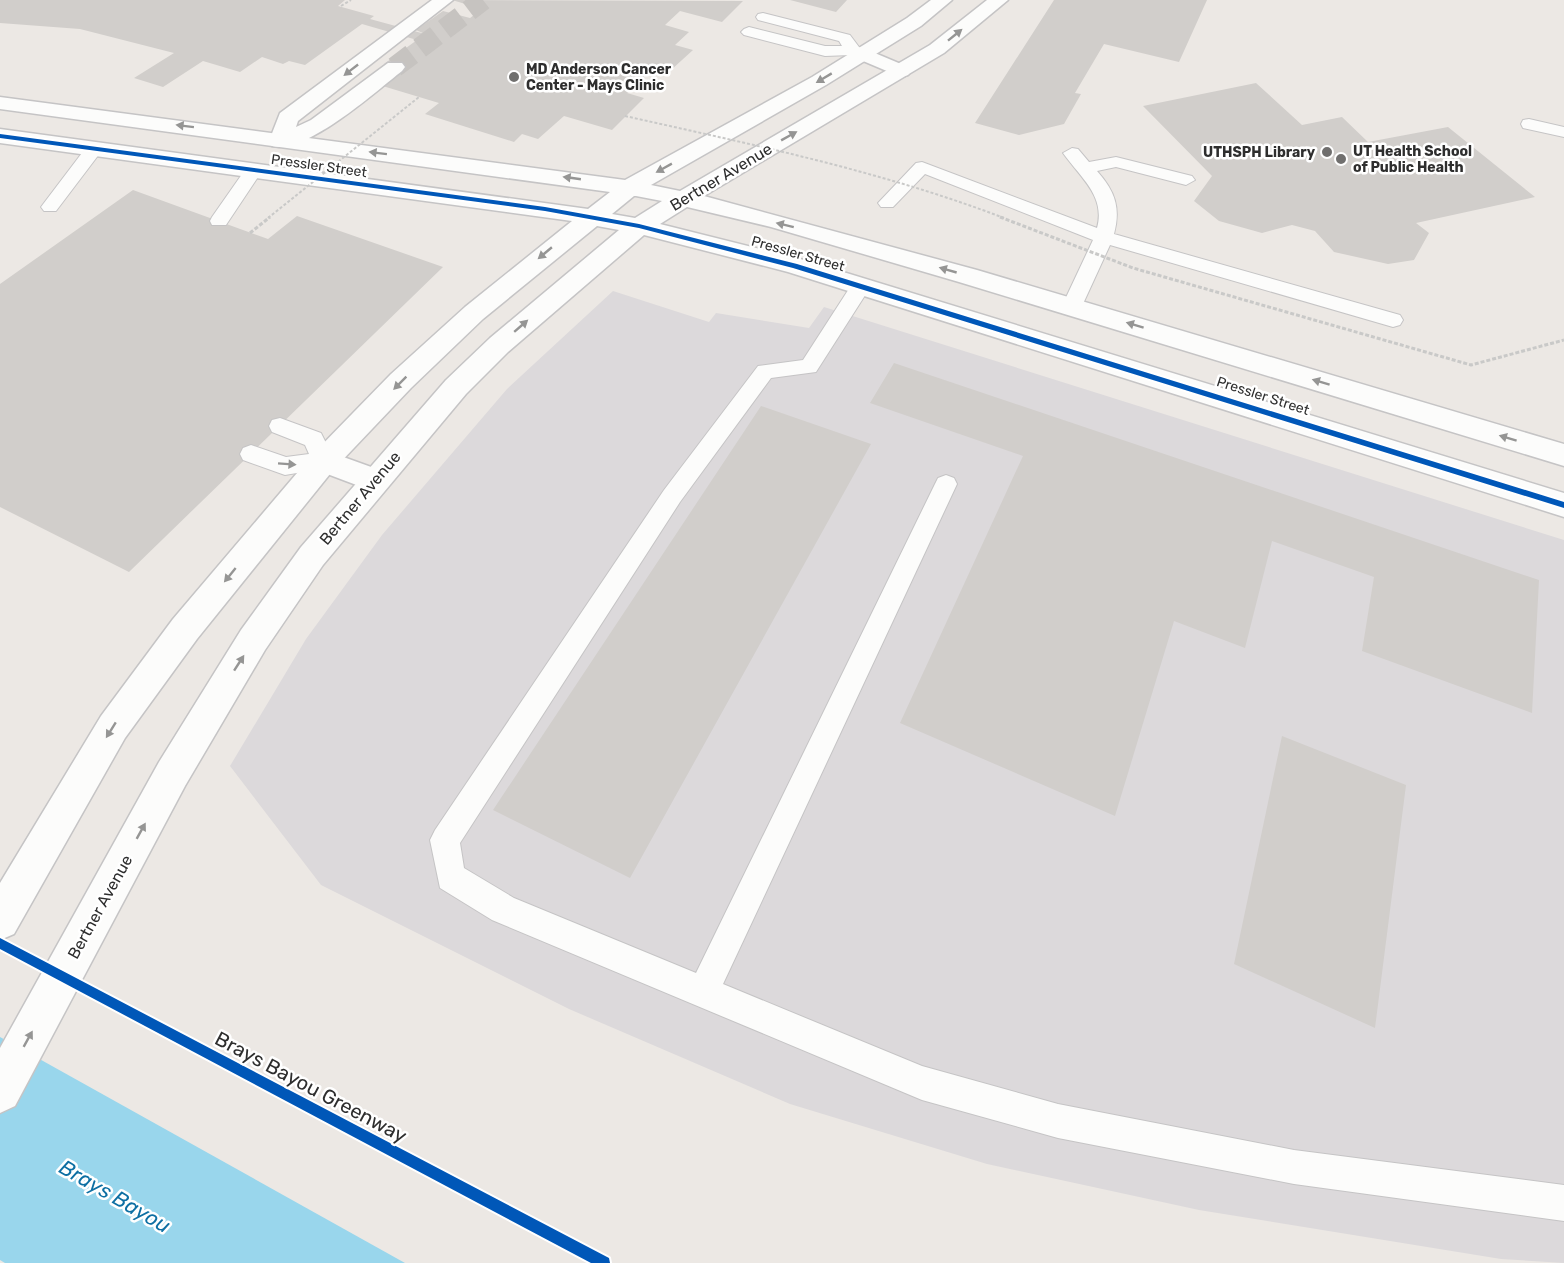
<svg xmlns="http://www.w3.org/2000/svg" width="1564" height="1263" font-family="Rubik,sans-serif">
  <rect width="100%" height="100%" fill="#ece8e4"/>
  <path fill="#dcd9db" d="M613,291L709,322L716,313L809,328L824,307L1564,540V1263L1501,1259L1199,1210L987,1164L790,1104L569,1009L321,885L230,766L306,639L382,535L507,389Z"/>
  <path fill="#99d6ec" d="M0,1037L405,1263H5L0,1260Z"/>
  <path fill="#d1cecb" d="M0,0H345L338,6L374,16L370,19L425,34L416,30L443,11L470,18L482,9L452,0L743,1L722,22L680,11L665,25L689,32L675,45L693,50L671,70L655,66L627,93L644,98L612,130L564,116L538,139L522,134L514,142L425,114L439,103L376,84L398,68L384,64L417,40L362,24L305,65L289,61L283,64L262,57L240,72L203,61L163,87L134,78L174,53L80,29L0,23Z
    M790,0H847L836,12Z
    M1054,0H1207L1179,62L1104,44L1075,93L1081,94L1064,124L1019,135L975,123Z
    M1256,83L1302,125L1342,117L1368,142L1448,127L1535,197L1416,223L1429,233L1414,260L1388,264L1334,252L1315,231L1292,225L1262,233L1219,221L1194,201L1212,176L1143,106Z
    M133,190L268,239L297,216L443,267L129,572L0,507V284Z
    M894,363L1539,580L1532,713L1362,651L1374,577L1272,541L1245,648L1174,621L1115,816L900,723L1023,456L870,403Z
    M761,406L871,444L630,878L493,810Z
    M1282,736L1406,785L1375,1028L1234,964Z"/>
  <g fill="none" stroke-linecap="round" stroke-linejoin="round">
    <path stroke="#c6c3c0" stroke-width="21" stroke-dasharray="21 10" stroke-linecap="butt" d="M395,67L483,0"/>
    <g stroke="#c5c4c5" stroke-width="2">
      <path id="lane" d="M763,13L850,35L859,47L871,54L863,59L851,55L825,56L744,35L741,32L744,29L749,27L825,46H842L839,41L758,20L756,17L758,14Z
        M1529,119L1564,127V137L1523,128L1521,124L1523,120Z
        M94,144L103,149L56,211H44L41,207L44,203L88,145Z
        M1072,148L1078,149L1089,162L1116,157L1192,176L1195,180L1186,185L1116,167L1097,171C1115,191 1121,208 1114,234L1400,315L1403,320L1400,325L1393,327L1110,245L1082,306L1079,311H1065L1062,306L1093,240L925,174L893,207H881L878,203L916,163L922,162L1097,228C1106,196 1080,177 1063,153Z
        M253,166L262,171L226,225H212L210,221L212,217L247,167Z
        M861,279L868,281L871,286L816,372L771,378L680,502L460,843L464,868L514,898L696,973L935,484L938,478L946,475L954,478L957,484L723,984L922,1066L1058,1104L1294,1150L1564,1185V1221L1294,1184L1058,1138L922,1100L492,920L440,888L430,840L435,830L664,490L758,366L803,360L854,281Z
        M280,418L321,433L335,461L332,467L285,475L243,460L240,454L243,448L251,445L286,457L309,454L305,445L272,432L269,426L272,420Z"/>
    </g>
    <g stroke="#c5c4c5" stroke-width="3">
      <path id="street" d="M432,0H453L298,121L296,127L311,120L388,63H402L405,67L402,71C375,92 307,154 272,146L269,141L280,113Z
        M863,48L908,67L911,71L908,75L901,77L856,58L853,54L856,50Z
        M324,450L385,472L390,480L385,488L375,492L314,469L309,461L314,453Z"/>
    </g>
    <g stroke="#c5c4c5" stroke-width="3">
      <path id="secondary" d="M931,0H952L921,26L826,85L651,185L680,191L930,45L987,0H1008L944,53L704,196L977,270L1564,444V466L959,282L771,227L687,207L660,224L804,260L1564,493V517L788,272L644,235L508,352L466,394L323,565L265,650L185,786L15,1106L0,1113V1048L159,762L241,630L301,547L446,380L490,338L619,230L597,226L483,319L411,388L334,469L197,639L125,738L14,934L0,940V883L101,716L173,619L314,453L391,374L465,307L572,221L0,143V129L588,209L610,192L0,109V97L625,180L812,77L907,18ZM634,196H636L662,201L635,218L612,214Z"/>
    </g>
    <path stroke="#c9c9c8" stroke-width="2" stroke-dasharray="3 2" stroke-linecap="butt" d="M341,6L351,0"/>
    <use href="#lane" fill="#fcfcfb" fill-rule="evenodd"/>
    <use href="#street" fill="#fcfcfb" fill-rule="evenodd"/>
    <use href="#secondary" fill="#fcfcfb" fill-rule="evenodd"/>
    <path stroke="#c9c9c8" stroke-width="2" stroke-dasharray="3 2" stroke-linecap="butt" d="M625,116C754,145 881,171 1004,218
      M268,218L419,97"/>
    <path stroke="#c9c9c8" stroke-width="3" stroke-dasharray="4 2" stroke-linecap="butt" d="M1000,217L1133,268L1471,365L1564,340
      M250,233L270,217"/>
    <g stroke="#fff" stroke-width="4">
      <path id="cycleway" d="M0,134L545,207L639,224L797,264L1564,502V508L793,268L639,228L545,211L0,138Z
        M0,938L609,1258L610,1263H591L0,949Z"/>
    </g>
    <use href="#cycleway" fill="#0057b8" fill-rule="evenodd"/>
  </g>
  <defs><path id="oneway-solid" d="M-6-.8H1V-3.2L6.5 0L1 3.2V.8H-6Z" transform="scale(1.5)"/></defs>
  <g fill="#959594">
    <use href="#oneway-solid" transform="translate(955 35) rotate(-39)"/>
    <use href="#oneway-solid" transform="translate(351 70) rotate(142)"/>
    <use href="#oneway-solid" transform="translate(824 78) rotate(149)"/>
    <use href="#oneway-solid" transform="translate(185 126) rotate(-173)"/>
    <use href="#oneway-solid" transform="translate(789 136) rotate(-29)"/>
    <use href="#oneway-solid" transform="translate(378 153) rotate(-173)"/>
    <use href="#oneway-solid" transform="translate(664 168) rotate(151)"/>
    <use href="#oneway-solid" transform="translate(572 178) rotate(-172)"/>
    <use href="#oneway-solid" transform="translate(785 225) rotate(-166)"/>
    <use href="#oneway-solid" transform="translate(545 253) rotate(140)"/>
    <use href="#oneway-solid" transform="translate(948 270) rotate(-164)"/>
    <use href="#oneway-solid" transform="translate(1135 325) rotate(-163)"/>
    <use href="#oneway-solid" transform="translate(521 326) rotate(-41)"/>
    <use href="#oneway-solid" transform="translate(1321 382) rotate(-163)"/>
    <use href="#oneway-solid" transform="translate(400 383) rotate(135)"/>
    <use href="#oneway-solid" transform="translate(1508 438) rotate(-163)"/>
    <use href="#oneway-solid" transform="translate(287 464) rotate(4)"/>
    <use href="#oneway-solid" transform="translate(230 575) rotate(129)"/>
    <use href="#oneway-solid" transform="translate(239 663) rotate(-57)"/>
    <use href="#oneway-solid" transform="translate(111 730) rotate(122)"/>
    <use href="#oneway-solid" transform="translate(141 831) rotate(-61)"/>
    <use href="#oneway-solid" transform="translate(28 1039) rotate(-61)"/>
  </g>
  <g fill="#706f6e" stroke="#fff" stroke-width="2">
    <circle cx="514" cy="77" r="6"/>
    <circle cx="1327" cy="152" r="6"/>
    <circle cx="1341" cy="159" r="6"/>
  </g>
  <g text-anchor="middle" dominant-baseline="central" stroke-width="5" stroke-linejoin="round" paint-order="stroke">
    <g font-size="14" font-weight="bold" fill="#2e2e2e" stroke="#fff" text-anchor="start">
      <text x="526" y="69">MD Anderson Cancer<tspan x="526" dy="16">Center - Mays Clinic</tspan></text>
      <text x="1353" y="151">UT Health School<tspan x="1353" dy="16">of Public Health</tspan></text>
      <text x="1315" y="152" text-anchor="end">UTHSPH Library</text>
    </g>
    <g font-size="14" fill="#2e2e2e" stroke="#fff">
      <text transform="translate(319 166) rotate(8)">Pressler Street</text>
      <text transform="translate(798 254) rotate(16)">Pressler Street</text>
      <text transform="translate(1263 396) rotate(18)">Pressler Street</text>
    </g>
    <g font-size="16" fill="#2e2e2e" stroke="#fff">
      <text transform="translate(721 177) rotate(-31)">Bertner Avenue</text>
      <text transform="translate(360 498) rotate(-50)">Bertner Avenue</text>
      <text transform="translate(100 907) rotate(-61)">Bertner Avenue</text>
    </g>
    <g font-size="20" fill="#2e2e2e" stroke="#fff">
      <text transform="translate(311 1087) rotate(28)">Brays Bayou Greenway</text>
    </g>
    <g font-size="21" font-style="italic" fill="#0d6fa3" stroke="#fff">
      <text transform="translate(115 1196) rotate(30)">Brays Bayou</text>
    </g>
  </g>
</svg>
